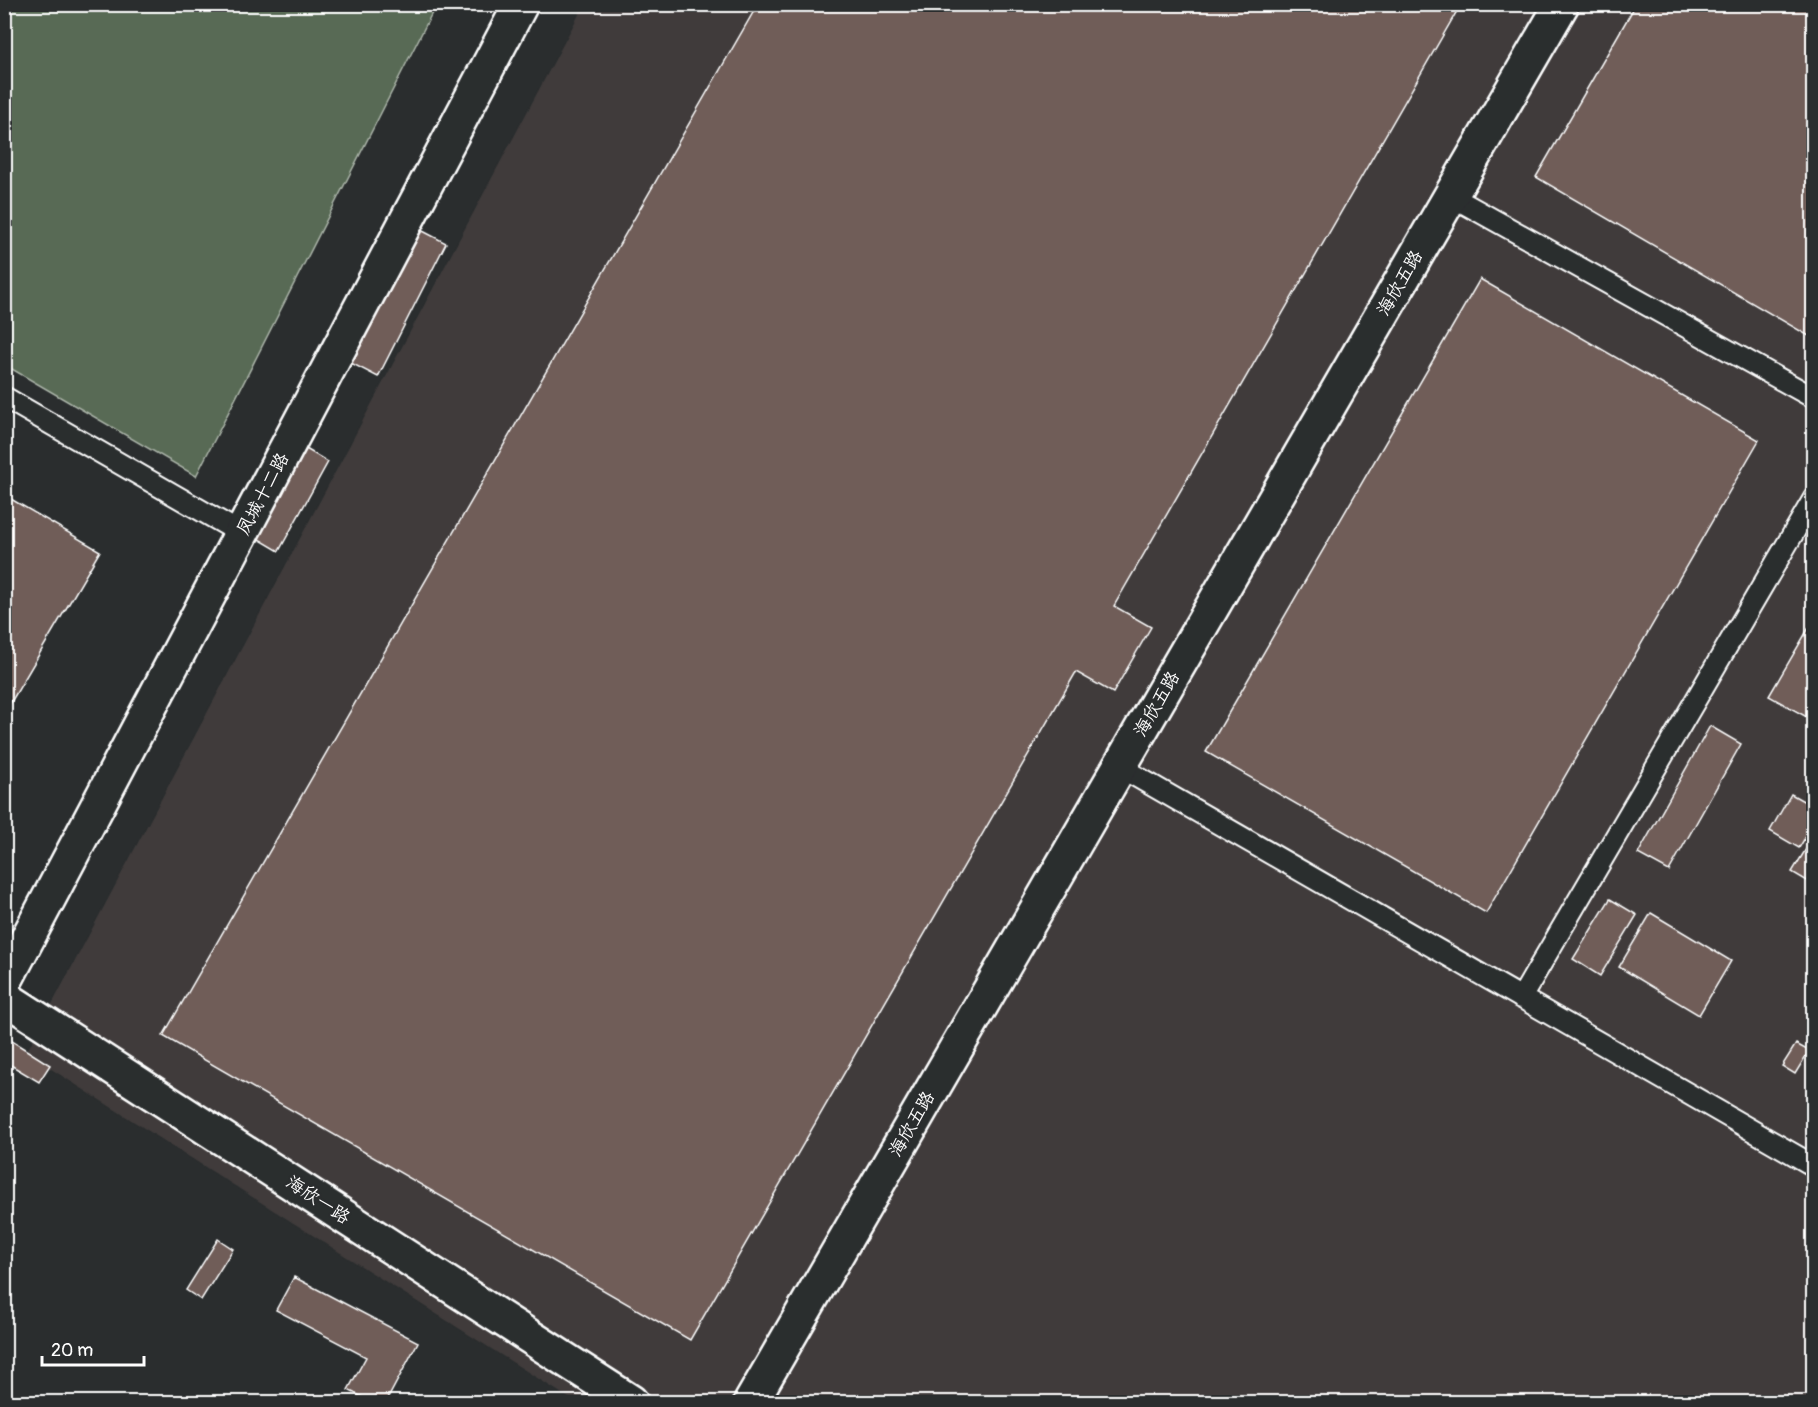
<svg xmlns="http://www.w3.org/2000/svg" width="1818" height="1407" font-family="Pangolin,'LXGW WenKai TC',sans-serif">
  <rect width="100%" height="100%" fill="#2a2d2e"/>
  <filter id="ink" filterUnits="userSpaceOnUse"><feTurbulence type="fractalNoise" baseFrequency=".0167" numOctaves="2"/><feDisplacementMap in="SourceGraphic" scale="12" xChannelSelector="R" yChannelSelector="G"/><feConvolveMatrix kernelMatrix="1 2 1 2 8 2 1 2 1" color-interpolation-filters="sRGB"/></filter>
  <g filter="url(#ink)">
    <path fill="#3f3b3b" d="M584,5H1813V1402H575L26,1053Z"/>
    <path fill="#596b55" stroke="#acb5aa" stroke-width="1.5" d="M5,4L436,5L196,476L5,365Z"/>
    <path fill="#6f5d59" stroke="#fff" stroke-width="1.5" d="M758,4H1461L1114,606L1151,627L1113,693L1076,672L690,1340L163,1036Z
      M1636,4H1814V339L1536,177Z
      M417,228L446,243L378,377L349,362Z
      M1480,279L1759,440L1486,913L1206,752Z
      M306,449L328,462L279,551L257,538Z
      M4,495L100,551L4,714Z
      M1814,619V721L1769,696Z
      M1710,726L1741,744L1669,871L1638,854Z
      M1791,794L1814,807V823L1799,848L1770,831Z
      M1814,836V885L1792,872Z
      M1610,899L1637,915L1600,976L1573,959Z
      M1651,913L1731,961L1699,1015L1619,967Z
      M4,1036L50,1065L39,1082L4,1061Z
      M1796,1044L1809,1051L1795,1074L1782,1066Z
      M218,1239L233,1249L201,1300L186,1290Z
      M294,1277L418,1342L386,1402H372L348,1390L366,1357L276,1310Z"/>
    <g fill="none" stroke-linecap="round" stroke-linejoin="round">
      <g stroke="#fff" stroke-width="24">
        <path id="lane" d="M1451,196L1814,398
          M4,397L242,534
          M1120,767L1814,1166
          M1521,998L1814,498"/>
      </g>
      <g stroke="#fff" stroke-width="38">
        <path id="street" d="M4,983L521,4
          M4,997L631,1402
          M751,1402L1562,4"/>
      </g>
      <use href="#lane" stroke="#2a2d2e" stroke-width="20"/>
      <use href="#street" stroke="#2a2d2e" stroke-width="33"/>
    </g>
  </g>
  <g text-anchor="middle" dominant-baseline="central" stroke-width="4.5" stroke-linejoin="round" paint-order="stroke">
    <g font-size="18" fill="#fff" stroke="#2a2d2e">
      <text transform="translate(1400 283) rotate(-60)">海欣五路</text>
      <text transform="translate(263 494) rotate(-62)">凤城十二路</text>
      <text transform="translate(1157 704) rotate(-60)">海欣五路</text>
      <text transform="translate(912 1124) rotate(-60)">海欣五路</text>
      <text transform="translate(318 1200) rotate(33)">海欣一路</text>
    </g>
  </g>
  <rect width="1818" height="1407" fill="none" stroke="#2a2d2e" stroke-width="24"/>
  <rect x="12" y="12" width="1794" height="1383" fill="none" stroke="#fff" stroke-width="2" filter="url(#ink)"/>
  <path d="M42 1356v9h102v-9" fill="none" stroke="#ffffff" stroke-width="3"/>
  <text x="51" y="1356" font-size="18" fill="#ffffff" stroke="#2a2d2e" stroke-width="4.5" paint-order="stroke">20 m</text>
</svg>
